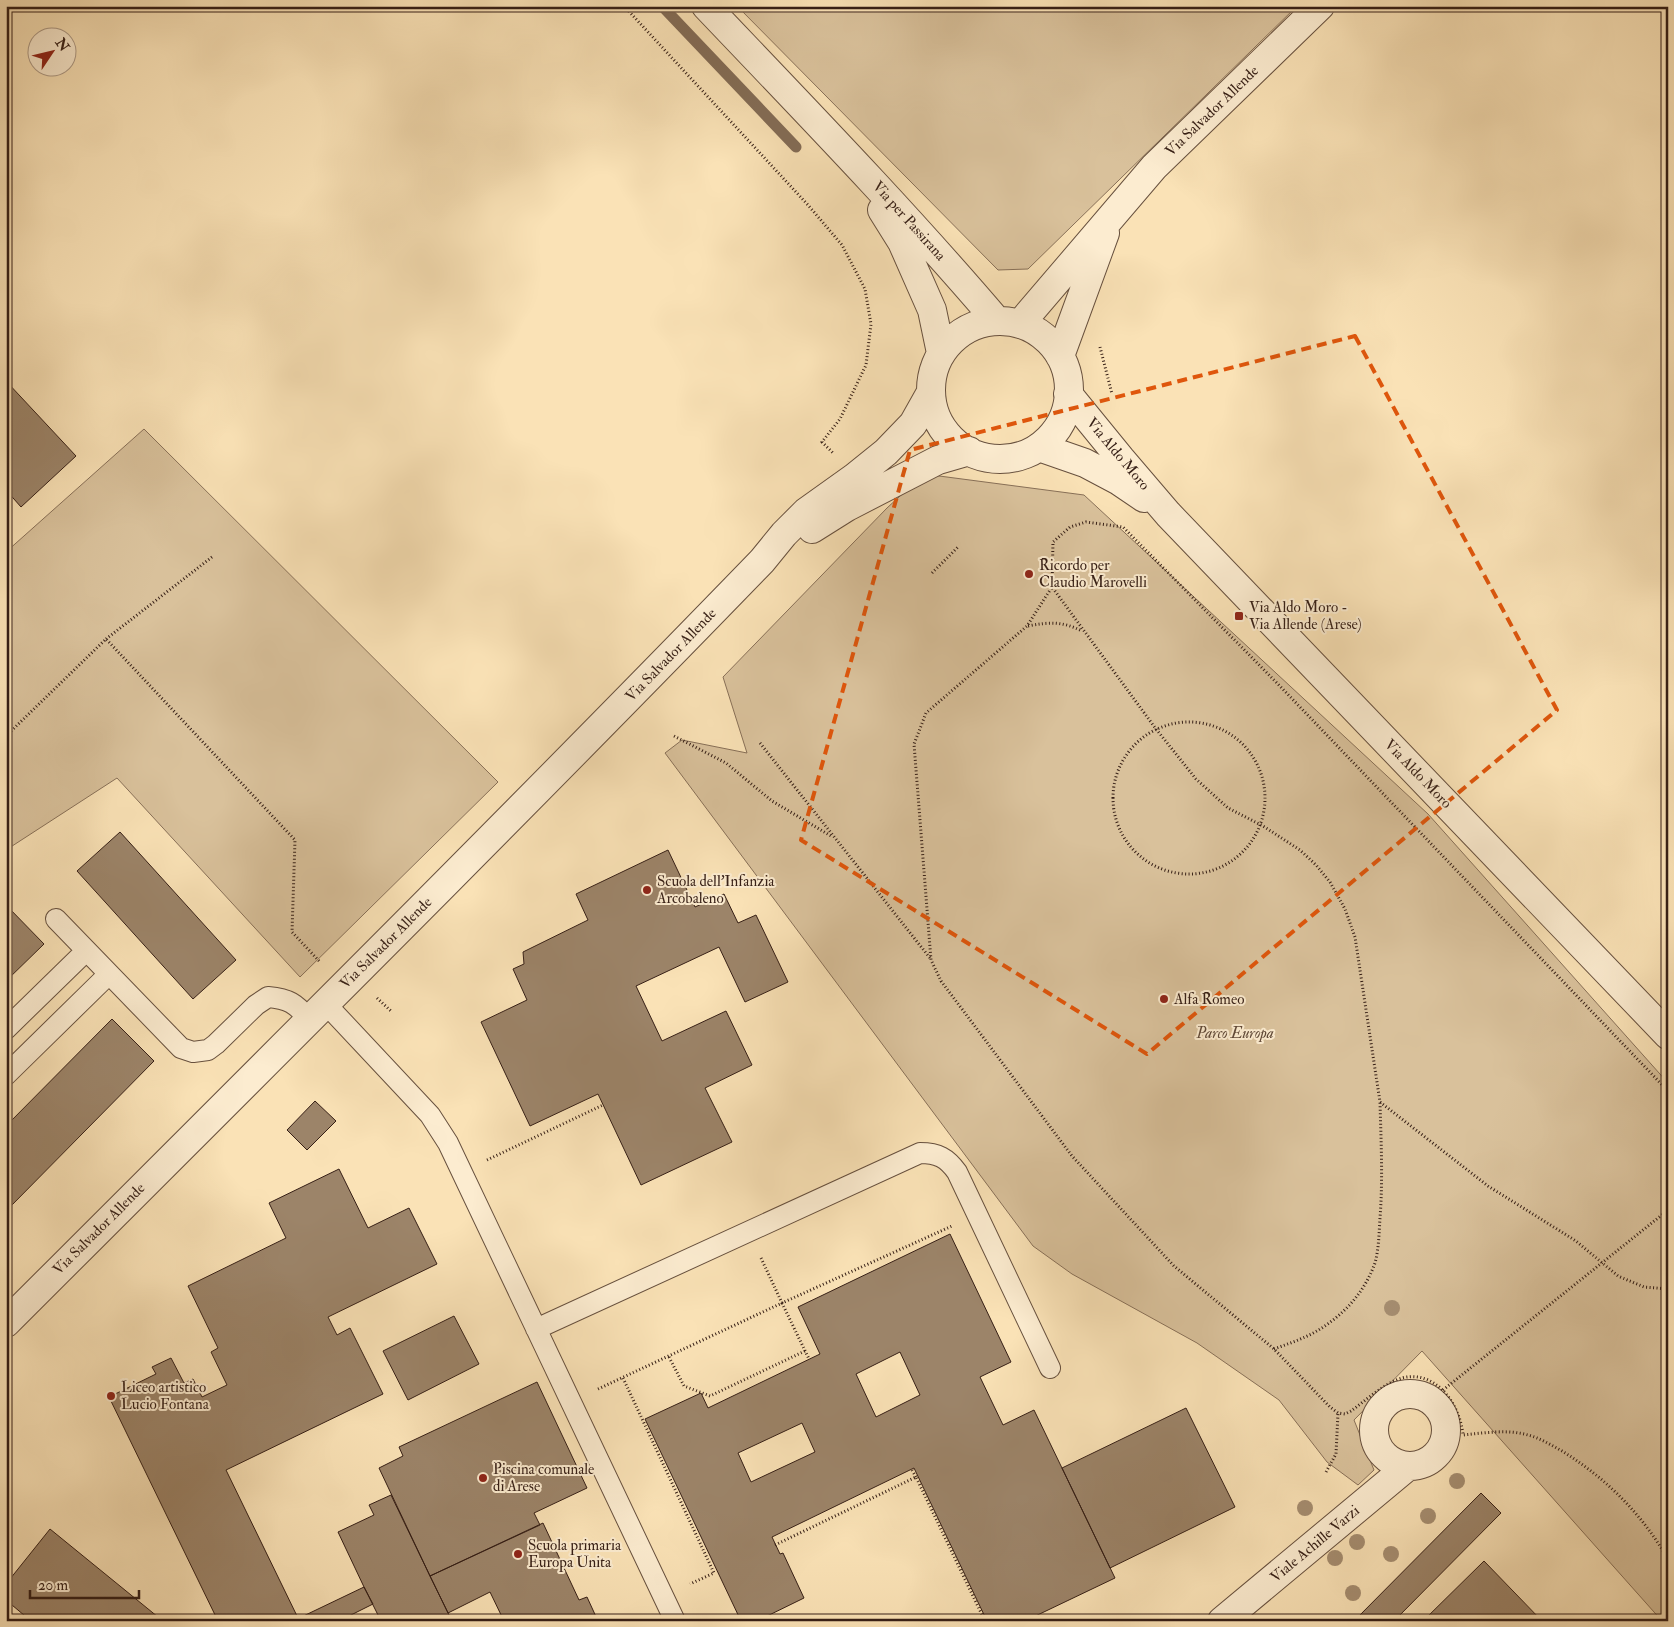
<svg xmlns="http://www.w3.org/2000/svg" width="1674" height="1627" font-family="'IM FELL Double Pica',serif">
  <rect width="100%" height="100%" fill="#fae2b6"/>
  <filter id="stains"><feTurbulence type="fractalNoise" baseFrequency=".004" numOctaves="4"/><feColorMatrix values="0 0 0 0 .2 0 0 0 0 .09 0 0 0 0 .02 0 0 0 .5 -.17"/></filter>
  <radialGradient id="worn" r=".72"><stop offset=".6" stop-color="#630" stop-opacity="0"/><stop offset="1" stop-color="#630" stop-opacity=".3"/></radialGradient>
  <path fill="#d9c19b" stroke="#887058" d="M737,6H1297L1028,269L998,270Z
    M144,429L498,782L300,977L117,778L6,850V552Z
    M924,474L1084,495L1428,814L1668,1083V1621H1662L1422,1351L1354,1420L1374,1470L1358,1485L1327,1462L1279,1400L1197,1343L1072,1274L1033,1246L665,753L682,740L747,753L723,677L887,508Z"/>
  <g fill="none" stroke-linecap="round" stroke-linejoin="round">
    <path stroke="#836c56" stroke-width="11" d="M662,6L796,147"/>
  </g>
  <path fill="#9c8469" stroke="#361f16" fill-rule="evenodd" d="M6,381L76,456L21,507L6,490Z
    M120,832L236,960L193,999L77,871Z
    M668,850L695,907L724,894L738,923L756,915L788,982L745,1002L719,947L636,986L662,1041L726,1011L752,1065L705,1088L732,1142L641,1185L598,1094L530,1126L481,1022L527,1000L513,969L524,964L523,952L588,920L576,894Z
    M6,905L44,944L6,981Z
    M112,1019L154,1061L11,1206L6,1201V1126Z
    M315,1101L336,1121L307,1150L287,1130Z
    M339,1169L368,1228L409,1208L437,1264L328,1317L337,1335L350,1328L383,1394L226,1470L298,1618L293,1621H218L109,1397L156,1374L152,1367L171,1358L184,1383L193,1379L202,1397L227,1385L211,1352L218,1348L188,1286L286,1238L269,1203Z
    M950,1234L1011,1362L980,1377L1003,1425L1034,1410L1115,1578L1025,1621H987L914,1468L772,1537L780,1554L783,1553L804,1598L757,1621H741L645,1419L701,1393L708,1408L820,1354L798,1307ZM900,1352L920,1395L876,1417L856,1374ZM802,1423L815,1452L751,1482L738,1453Z
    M454,1316L479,1364L408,1400L383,1351Z
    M537,1382L587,1488L534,1513L540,1525L430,1576L379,1468L403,1456L399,1447Z
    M1186,1408L1235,1507L1110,1568L1062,1468Z
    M1481,1493L1501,1513L1394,1621H1354Z
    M391,1495L430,1576L452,1621H381L364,1587L338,1532L374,1515L369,1505Z
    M543,1523L579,1600L587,1597L598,1621H504L490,1592L448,1613L430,1576Z
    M50,1529L158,1617L155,1621H31L6,1600V1584Z
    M1484,1561L1542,1621H1423Z
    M364,1587L373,1604L339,1621H293Z"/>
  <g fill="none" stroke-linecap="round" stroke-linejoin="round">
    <g stroke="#67503e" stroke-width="22">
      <path id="lane" d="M56,919L181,1048L193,1052L208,1050L216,1044L256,1005L268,997C289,999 295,1003 309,1019
        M325,1003L430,1115L448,1143L675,1621
        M6,1029L86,951
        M6,1075L109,974
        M536,1329L920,1153C938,1153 947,1158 957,1172L1050,1368"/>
    </g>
    <g stroke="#67503e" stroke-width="30">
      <path id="street" d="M706,6C805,110 904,212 997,321
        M882,210L902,242L932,310L941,353
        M931 390a69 69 0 1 1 138 0a69 69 0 1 1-138 0Z
        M1020,324L1154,167L1320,6
        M1060,356L1105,233
        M1068,394L1121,459L1168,514L1668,1035
        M1039,447L1085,463L1119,481L1144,498
        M812,529L847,507L938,460L969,451
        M6,1323C259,1070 513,818 762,561L784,534L806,512L855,477L886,452L913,424L931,392
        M1374 1430a36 36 0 1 1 72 0a36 36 0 1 1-72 0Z
        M1222,1621L1407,1467"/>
    </g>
    <path stroke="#361f16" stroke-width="3" stroke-dasharray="1 2.5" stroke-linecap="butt" d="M624,6L808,205L842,245L865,289L871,324L866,365L840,419L822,442L833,453
      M1100,347L1112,394
      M932,573L958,547
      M1052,587L1053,542L1070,527L1086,522L1123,527L1276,682L1668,1091
      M1028,626C1049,622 1062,621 1082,631
      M106,639L212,557
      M1113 798a76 76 0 1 1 152 0a76 76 0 1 1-152 0Z
      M6,736L106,639L295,840L292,932L320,962
      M674,736L726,763L772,801L831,836
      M760,743L930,958
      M377,998L392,1012
      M487,1160L603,1105
      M761,1258L782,1303L952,1226
      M1668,1289L1644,1287L1618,1276L1576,1241L1488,1186L1380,1102L1355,937L1345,909L1330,882L1316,865L1300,850L1263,826L1228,808L1196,779L1156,729L1052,587L1027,626L926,713L914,744L931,960L941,981L1072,1156L1174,1266L1274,1349L1330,1407L1338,1413L1345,1414L1351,1411C1365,1401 1380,1387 1396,1380C1433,1365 1460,1403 1463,1435C1484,1433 1507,1429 1528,1435C1540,1438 1551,1445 1562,1451C1607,1479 1641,1513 1668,1559
      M1274,1349C1293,1342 1312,1336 1329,1323C1350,1308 1366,1288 1375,1263C1379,1248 1379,1233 1380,1218C1383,1179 1381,1141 1380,1102
      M669,1357L684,1386L710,1396L805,1351
      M623,1378L714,1573L690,1584
      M598,1389L782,1303L809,1359
      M1443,1390L1668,1210
      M912,1470L916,1477
      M1326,1472L1336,1454L1338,1413
      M775,1545L916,1477L985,1621
      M1563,1621L1566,1618"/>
    <use href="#lane" stroke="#fcecd0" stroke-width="20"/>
    <use href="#street" stroke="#fcecd0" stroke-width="28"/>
  </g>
  <g fill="#a58d70">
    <circle cx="1392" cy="1308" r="8"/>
    <circle cx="1457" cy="1481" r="8"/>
    <circle cx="1305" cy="1508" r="8"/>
    <circle cx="1428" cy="1516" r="8"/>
    <circle cx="1357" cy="1542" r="8"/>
    <circle cx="1391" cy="1554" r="8"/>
    <circle cx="1335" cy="1558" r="8"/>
    <circle cx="1353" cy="1593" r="8"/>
  </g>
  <path fill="none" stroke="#df560c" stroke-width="4" stroke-dasharray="10 6" stroke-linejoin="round" d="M1355,336L1557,710L1147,1054L801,840L910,450Z"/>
  <g fill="#8f2418" stroke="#fcecd0" stroke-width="2">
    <circle cx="1029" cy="574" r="5"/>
    <rect x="1234" y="611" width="10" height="10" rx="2.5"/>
    <circle cx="647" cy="890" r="5"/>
    <circle cx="1164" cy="999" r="5"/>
    <circle cx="111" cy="1396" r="5"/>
    <circle cx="483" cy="1478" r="5"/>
    <circle cx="518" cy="1554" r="5"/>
  </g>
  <g text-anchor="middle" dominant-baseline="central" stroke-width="4" stroke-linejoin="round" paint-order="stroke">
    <g font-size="15" fill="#361f16" stroke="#fcecd0">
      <text transform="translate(1212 111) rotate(-44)">Via Salvador Allende</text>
      <text transform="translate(909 221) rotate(48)">Via per Passirana</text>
      <text transform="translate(1118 454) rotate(50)">Via Aldo Moro</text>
      <text transform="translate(671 655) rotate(-46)">Via Salvador Allende</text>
      <text transform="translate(1418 774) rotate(46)">Via Aldo Moro</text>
      <text transform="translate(386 943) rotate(-45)">Via Salvador Allende</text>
      <text transform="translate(99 1229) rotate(-45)">Via Salvador Allende</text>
      <text transform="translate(1315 1544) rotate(-40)">Viale Achille Varzi</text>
    </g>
    <g font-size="15" fill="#361f16" stroke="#fcecd0" text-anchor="start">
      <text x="1039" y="565">Ricordo per<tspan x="1039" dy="17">Claudio Marovelli</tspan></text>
      <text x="1249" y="607">Via Aldo Moro -<tspan x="1249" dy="17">Via Allende (Arese)</tspan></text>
      <text x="657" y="881">Scuola dell'Infanzia<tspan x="657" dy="17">Arcobaleno</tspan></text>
      <text x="1174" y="999">Alfa Romeo</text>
      <text x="121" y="1387">Liceo artistico<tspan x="121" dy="17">Lucio Fontana</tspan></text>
      <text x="493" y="1469">Piscina comunale<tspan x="493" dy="17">di Arese</tspan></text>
      <text x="528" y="1545">Scuola primaria<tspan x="528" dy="17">Europa Unita</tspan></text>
    </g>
    <g font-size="15" font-style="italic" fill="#5f4837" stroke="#fcecd0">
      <text x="1235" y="1033">Parco Europa</text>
    </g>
  </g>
  <rect width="1674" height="1627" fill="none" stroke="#fae2b6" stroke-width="25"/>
  <rect x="8" y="8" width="1659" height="1612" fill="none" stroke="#361f16" stroke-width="2.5"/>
  <rect x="12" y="12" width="1649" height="1602" fill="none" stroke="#361f16"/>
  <g transform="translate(52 52) rotate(55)"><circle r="24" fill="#fcecd0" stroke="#ad9a86"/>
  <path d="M0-4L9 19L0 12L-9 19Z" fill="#8f2418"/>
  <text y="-8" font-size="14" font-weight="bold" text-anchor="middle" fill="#361f16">N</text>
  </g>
  <path d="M30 1590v8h109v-8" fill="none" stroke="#361f16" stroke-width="2.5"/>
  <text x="38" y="1590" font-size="15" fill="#361f16" stroke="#fcecd0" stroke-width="4" paint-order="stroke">20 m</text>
  <rect width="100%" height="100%" filter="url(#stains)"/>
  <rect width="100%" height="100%" fill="url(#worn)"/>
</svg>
